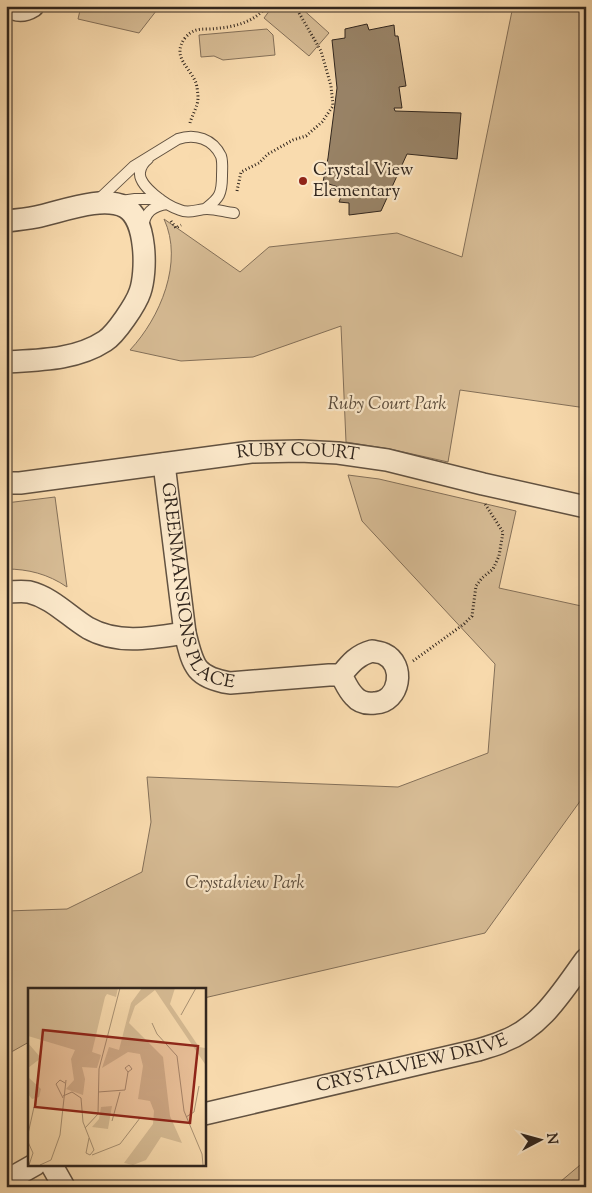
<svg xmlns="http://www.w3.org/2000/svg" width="592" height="1193" font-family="'Sorts Mill Goudy',serif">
  <rect width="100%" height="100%" fill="#f9dbae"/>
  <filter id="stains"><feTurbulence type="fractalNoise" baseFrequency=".004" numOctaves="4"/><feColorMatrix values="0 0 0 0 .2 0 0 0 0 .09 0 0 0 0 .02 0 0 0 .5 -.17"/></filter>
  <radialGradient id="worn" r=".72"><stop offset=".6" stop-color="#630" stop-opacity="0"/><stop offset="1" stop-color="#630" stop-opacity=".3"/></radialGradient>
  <path fill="#d7bc95" stroke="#847059" d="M81,6H160L139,33L78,19Z
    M273,6H299L329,33L309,56L264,18Z
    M513,6H586V408L460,390L448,462L390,449L346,442L341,326L253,357L181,361L130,350C160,318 184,262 164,219L240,272L269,247L397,233L462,257Z
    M267,29L273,35L275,55L223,60L214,56L201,57L199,35Z
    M348,475L379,479L516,511L499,588L586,607V793L485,933L204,998V989H29V1042L6,1055V911L67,909L142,872L151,822L147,777L398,787L488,753L495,664L362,521Z
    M55,497L67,587C48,574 28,569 6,569V503Z
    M586,1160V1187H554Z"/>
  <path fill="#998468" stroke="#30251d" d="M367,24L369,30L394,25L395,36H398L406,86L399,87L402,108H394L395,111L461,113L457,159L407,154L381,211L349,215V203L339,202L344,189L323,182L328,158L337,88L332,40L345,38V29Z"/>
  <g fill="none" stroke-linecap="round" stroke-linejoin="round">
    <g stroke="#625241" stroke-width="12">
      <path id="service" d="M148,159C144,162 141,166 140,172C138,186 167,206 180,210C189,214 198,209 207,209C216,209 225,212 234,213
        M121,201L135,199H160
        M96,202L134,166L178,139C195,133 213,139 221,156C223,162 222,169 222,176C222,182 222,189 219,195C216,201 210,205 205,209
        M143,227C145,212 153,206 167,204"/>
    </g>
    <g stroke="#625241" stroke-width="24">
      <g id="minor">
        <path d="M9,6C17,12 25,11 33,6"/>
        <path d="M6,221C16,220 26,219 36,217C61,212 102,195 125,207C147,219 147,272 140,292C136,304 116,334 105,341C76,360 40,360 6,362"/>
        <path id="s1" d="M164,464L185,633C193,665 194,677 230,683L329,675H341"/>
        <path id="s2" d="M6,483H20L251,452L300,451L338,453L387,460L483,484L586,507"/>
        <path d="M6,592C13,592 22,591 29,592C53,598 68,616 88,628C118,645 153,638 185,633"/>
        <path d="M372,651C376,652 381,652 384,654C406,664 400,702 375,703C367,704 359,702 354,696C348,690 345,682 341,675C350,664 357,655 372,651Z"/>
        <path id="s3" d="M204,1114L478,1050C487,1047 496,1045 504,1041C542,1027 563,990 586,959"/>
        <path d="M51,1164L64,1187"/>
        <path d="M6,1181L36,1164"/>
      </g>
    </g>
    <path stroke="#30251d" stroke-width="3" stroke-dasharray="1 2.5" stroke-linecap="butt" d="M190,123C192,115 198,106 198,98C198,94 197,86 196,83C190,67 171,57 185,38C192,30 197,29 208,29C230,28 253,24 267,6
      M237,191L241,172L259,163L268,154L293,140L306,136L322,122L333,106L331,86L321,51L295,6
      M171,221L176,228L181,225
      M413,661L464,624L472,616L476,586L482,578L493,569L499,556L503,532L485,504"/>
    <use href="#service" stroke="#fbe8ca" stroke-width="10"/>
    <use href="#minor" stroke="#fbe8ca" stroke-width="21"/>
  </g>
  <circle fill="#8f2418" stroke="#fbe8ca" stroke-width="2" cx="303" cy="181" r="5"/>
  <g text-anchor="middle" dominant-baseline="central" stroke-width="4.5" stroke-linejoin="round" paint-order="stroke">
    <g font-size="18" fill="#30251d" stroke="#fbe8ca" text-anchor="start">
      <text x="313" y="171">Crystal View<tspan x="313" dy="21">Elementary</tspan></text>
    </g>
    <g font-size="18" font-style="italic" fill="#5a4b3b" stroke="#fbe8ca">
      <text x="387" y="405">Ruby Court Park</text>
      <text x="245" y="884">Crystalview Park</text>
    </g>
    <g font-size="18" fill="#30251d" stroke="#fbe8ca">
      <text stroke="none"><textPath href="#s2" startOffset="294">RUBY COURT</textPath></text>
      <text stroke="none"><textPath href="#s1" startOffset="134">GREENMANSIONS PLACE</textPath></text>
      <text stroke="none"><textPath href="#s3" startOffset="214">CRYSTALVIEW DRIVE</textPath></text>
    </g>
  </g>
  <g transform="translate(28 988)">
    <rect width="178" height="178" fill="#f9dbae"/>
    <path d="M0,0H90L88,9L79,6L77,9L64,64L73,67L69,80L54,79L57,91L55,107L38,101L46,92L43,71L47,62L0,48ZM114,0H147L142,16L171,59L177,60V76L127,2L107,18L101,35L135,69L142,128L154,155L133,149L118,172L105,177L96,175L125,136L126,123L122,113L110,111L115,78L112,66L100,64L74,80L81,59L91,62L103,15ZM0,55L13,70L0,80ZM0,89L13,101L11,109L4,111L0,106ZM84,118L80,141L64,139L71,131L73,119Z" fill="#d7bc95"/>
    <path fill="none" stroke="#a99274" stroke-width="1" d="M153,27L168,0M124,35L129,46L149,68L156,123L174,166L175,177M70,104L97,102L100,84L97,80L101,77L104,81L100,84M35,108L44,104L53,110L55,134L66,162L62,167L58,165L61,150M35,110L28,96L32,92L37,95M158,129L166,124L171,98M84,133L92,104M57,140L70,126L71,81L92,0M0,146L6,119M0,154L5,165L1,177M64,167L92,156L112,130M12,177L23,172L32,147L38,92"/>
    <path fill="#8f2418" fill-opacity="0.15" stroke="#8f2418" stroke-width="2.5" d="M15,42L170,58L162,135L7,119Z"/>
    <rect width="178" height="178" fill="none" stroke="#30251d" stroke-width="2.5"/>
  </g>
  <rect width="592" height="1193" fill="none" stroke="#f9dbae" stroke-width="25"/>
  <rect x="8" y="8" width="577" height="1178" fill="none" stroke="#30251d" stroke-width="2.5"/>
  <rect x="12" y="12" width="567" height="1168" fill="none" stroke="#30251d"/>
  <g transform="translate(540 1140) rotate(84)" stroke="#fbe8ca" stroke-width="4" paint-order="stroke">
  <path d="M0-4L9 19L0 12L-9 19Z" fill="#30251d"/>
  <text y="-8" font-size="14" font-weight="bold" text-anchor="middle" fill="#30251d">N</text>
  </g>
  <rect width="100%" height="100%" filter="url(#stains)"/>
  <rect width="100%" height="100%" fill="url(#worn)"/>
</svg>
